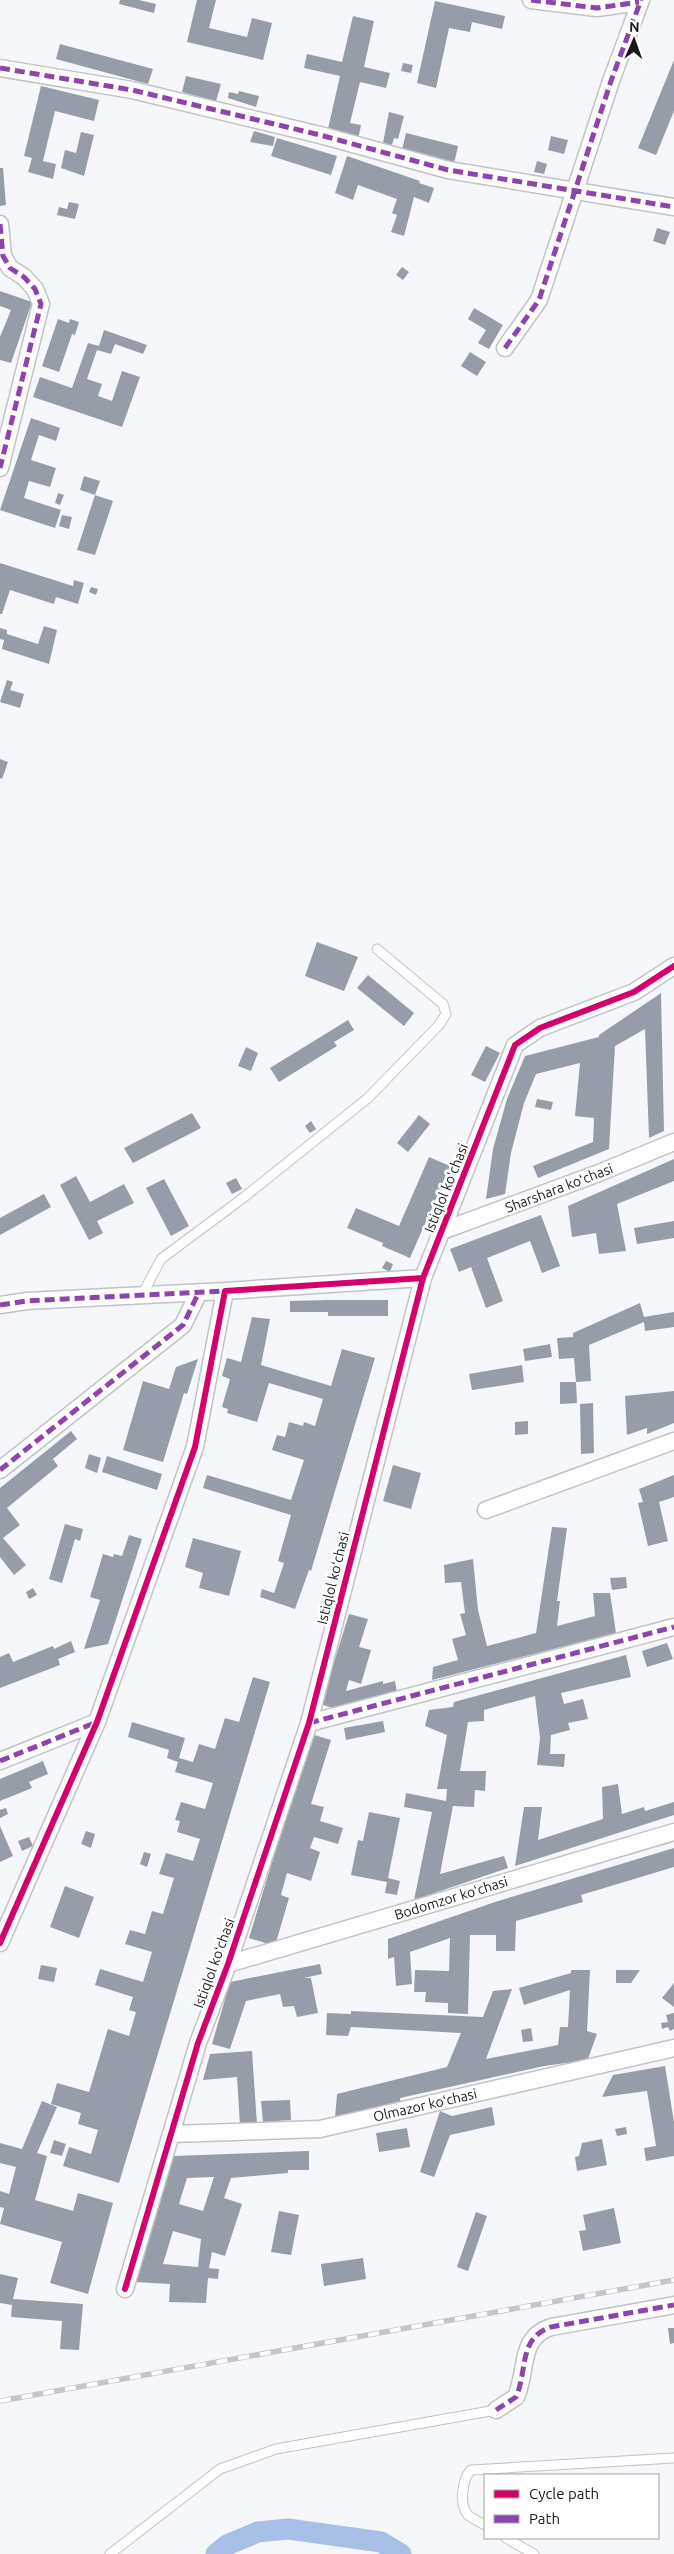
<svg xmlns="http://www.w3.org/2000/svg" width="674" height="2554" font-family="Ubuntu,sans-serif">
  <rect width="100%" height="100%" fill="#f5f7fa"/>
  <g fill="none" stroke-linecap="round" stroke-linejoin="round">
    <path stroke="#a8c0e8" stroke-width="21" d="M216,2554L227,2545L258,2532L288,2529L381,2542L401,2554"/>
  </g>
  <path fill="#979da8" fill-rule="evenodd" d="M120,0H139L156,4L154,13L119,4Z
    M197,0H216L209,28L247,37L252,18L272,23L263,60L187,42Z
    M435,1L505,16L502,29L472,22L470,32L449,28L436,88L417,83Z
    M353,16L374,21L364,67L390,73L386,88L360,82L350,123L361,125L358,140L327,133L340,76L304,68L307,54L342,62Z
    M60,44L153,69L148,84L56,59Z
    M674,60V111L656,155L638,148Z
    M403,63L413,65L411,73L401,71Z
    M186,76L221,84L216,101L182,92Z
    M41,86L99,100L94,121L55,111L43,161L56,164L53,179L28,172L32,158L24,156Z
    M239,91L259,96L256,107L228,98L229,92L238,94Z
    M389,112L404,116L398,139L394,138L392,145L383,143Z
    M254,131L275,137L273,146L250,142Z
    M81,132L94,135L84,176L61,168L65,150L76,153Z
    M406,133L458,146L454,164L402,150Z
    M551,136L568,140L564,154L548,150Z
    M277,138L337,156L331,175L271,156Z
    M347,156L420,181L419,183L434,188L429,203L414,197L404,236L391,232L397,215L392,213L397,199L358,185L353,200L335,193Z
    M537,161L547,164L544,174L534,172Z
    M0,168H3L6,205L0,206Z
    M69,202L79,204L75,219L57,215L59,207L67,209Z
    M657,228L670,232L665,245L653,241Z
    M402,267L409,272L403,280L396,275Z
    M0,291L32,302L11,363L0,360V337L11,310L0,306Z
    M474,308L503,325L489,349L478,343L486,330L468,319Z
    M58,319L69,323L70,319L79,322L75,335L72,334L59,372L42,366Z
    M104,330L147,345L143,354L115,344L111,354L97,350L87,379L102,384L98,396L112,401L122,371L140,377L122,427L33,397L40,377L72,388L88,343L99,346Z
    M470,352L486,362L477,376L461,366Z
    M31,418L60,428L56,441L39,435L31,460L56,468L50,487L29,481L24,498L61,510L55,528L0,510Z
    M84,476L100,481L95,495L80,490Z
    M58,493L64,495L60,505L55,503Z
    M95,495L113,501L95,555L77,550Z
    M62,515L72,517L69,529L59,526Z
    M0,563L73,586L74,580L84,583L78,604L56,597L54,604L10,590L2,614H0Z
    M91,587L98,589L96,595L89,592Z
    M44,626L57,630L49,664L2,649L4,640L0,639V628L7,630V634L38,644Z
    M7,680L13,682L10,690L24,694L20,708L0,702Z
    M0,759L8,762L2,779L0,778Z
    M317,942L358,957L344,991L305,976Z
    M368,975L414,1013L404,1026L357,988Z
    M661,993L664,1131L649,1138L645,1029L615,1046L609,1149L538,1178L533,1166L593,1142L594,1118L575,1116L580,1063L536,1074L524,1103L511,1153L505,1194L486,1199L493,1149L507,1099L525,1056L599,1037V1035Z
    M348,1020L354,1030L334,1042L337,1046L279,1082L270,1068Z
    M486,1046L500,1053L485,1082L471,1075Z
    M246,1047L258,1053L251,1071L238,1066Z
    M537,1099L553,1102L551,1110L535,1107Z
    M192,1113L201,1128L133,1163L124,1148Z
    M419,1115L430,1124L408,1152L397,1143Z
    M311,1121L316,1129L310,1133L305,1126Z
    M429,1157L450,1166L410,1258L382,1246L383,1243L347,1228L356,1208L399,1226Z
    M674,1159V1181L617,1204L626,1251L599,1254L596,1233L572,1237L568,1206Z
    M76,1176L90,1202L124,1184L134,1203L97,1221L103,1233L89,1240L60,1185Z
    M236,1178L242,1189L232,1194L226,1183Z
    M164,1179L189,1226L171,1236L146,1188Z
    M44,1194L51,1207L0,1235V1218Z
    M541,1215L560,1266L542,1273L530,1241L487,1258L503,1301L486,1308L471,1267L459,1272L450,1249Z
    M674,1221V1238L637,1244L634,1228Z
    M386,1261L393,1264L390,1272L382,1268Z
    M328,1300H388V1316H328V1312H290V1301Z
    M640,1303L644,1317L674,1312V1327L645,1331L644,1322L589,1345L591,1381L576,1382L577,1403L560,1404V1382H576L574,1358L559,1359L557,1338L573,1337V1333Z
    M252,1317L270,1319L261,1365L331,1386L342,1349L375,1358L311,1571L309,1570L295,1609L260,1597L262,1589L274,1593L284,1563L278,1561L291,1515L203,1488L207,1475L291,1500L304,1460L272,1450L277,1435L285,1437L289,1422L303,1426L304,1422L315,1426L323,1399L269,1383L257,1422L227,1413L228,1409L222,1407L230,1379L222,1376L227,1358L241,1362Z
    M550,1344L552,1357L525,1361L523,1349Z
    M198,1359L187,1394L184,1393L163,1462L123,1450L143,1381L169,1389L176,1367Z
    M522,1365L524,1382L472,1390L469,1374Z
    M674,1391V1423L647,1434V1428L627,1435L625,1396Z
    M593,1403L594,1453L581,1454L580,1404Z
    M528,1421V1434L515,1435V1422Z
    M71,1431L77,1439L53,1459L58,1466L7,1508L20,1525L3,1538L26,1565L14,1575L0,1557V1488Z
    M89,1454L101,1458L97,1473L85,1468Z
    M107,1456L162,1474L157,1490L102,1472Z
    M393,1465L421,1473L411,1509L383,1501Z
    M674,1475V1497L659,1502L668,1541L648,1546L638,1503L643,1502L639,1489Z
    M65,1524L83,1529L80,1541L75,1539L62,1583L49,1579Z
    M552,1527L567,1528L557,1601H560L557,1626L595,1616L593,1593H610L616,1633L432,1680L433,1667L458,1660L452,1639L466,1635L460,1614L465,1613L461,1582L445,1583L444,1565L473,1559L478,1610L487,1646L536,1633Z
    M129,1535L142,1539L108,1644L84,1649L100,1600L90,1597L103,1554L113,1557L114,1554L122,1556Z
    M193,1538L241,1551L229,1596L199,1588L203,1573L185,1567Z
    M626,1577L627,1588L612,1590L610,1578Z
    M33,1588L37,1595L29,1599L26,1592Z
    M349,1614L368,1619L359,1647L371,1650L361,1684L349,1680L346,1691L383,1681V1684L395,1681L397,1693L332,1708L321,1704Z
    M71,1641L75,1652L58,1659L60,1665L0,1688V1657L9,1653L13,1662L53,1646L54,1649Z
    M667,1643L673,1659L647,1667L642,1651Z
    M626,1655L631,1677L561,1693L564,1704L583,1699L588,1719L568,1723L570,1730L551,1735L550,1754H565L564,1767L537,1765L540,1738L535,1696L484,1710V1721L468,1722L460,1771H486L485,1791L475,1790L474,1807L453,1806L440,1874L504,1856L508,1868L414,1900L432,1812L404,1807L406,1793L446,1801L447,1789H437L447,1735L425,1726L429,1710L453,1707L454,1702Z
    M253,1677L270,1682L119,2183L63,2166L69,2147L91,2154L98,2130L78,2124L81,2113L51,2104L57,2083L89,2092L108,2029L129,2036L136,2012L129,2010L133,1997L95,1985L100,1969L143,1982L152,1952L125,1944L130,1930L145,1934L152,1911L163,1914L174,1878L159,1874L166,1853L193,1861L200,1839L177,1832L180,1821L175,1820L181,1802L205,1809L213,1783L175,1772L178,1762L167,1758L169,1750L128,1737L132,1722L185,1738L179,1758L193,1762L199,1744L215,1749L225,1718L239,1722Z
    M383,1721L385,1732L346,1740L344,1728Z
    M311,1734L331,1740L311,1804L324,1807L320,1821L343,1828L338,1844L314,1837L310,1848L320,1852L311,1881L287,1873L281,1895L289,1898L275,1946L249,1938Z
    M43,1761L48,1774L29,1782L32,1788L0,1801V1779Z
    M618,1784L622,1814L644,1807L645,1811L674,1802V1815L515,1866L524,1807H542L538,1840L603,1819L602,1787Z
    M6,1808L8,1814L0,1818V1810Z
    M369,1812L400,1818L388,1878L400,1881L397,1895L385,1893L387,1882L351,1875L358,1840L363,1841Z
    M0,1826L13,1856L0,1862Z
    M86,1831L95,1834L91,1848L81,1844Z
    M29,1837L33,1846L22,1851L18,1841Z
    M674,1848V1867L581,1895L583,1902L516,1921L515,1951H496V1935H470L468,2014L448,2013V2003L425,2002L426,1992H414L415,1970L449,1971L450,1938L410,1952L412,1984L396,1986L394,1957L388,1959V1939L495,1902Z
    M144,1852L151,1854L147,1867L140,1864Z
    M65,1886L94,1897L79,1938L50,1927Z
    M320,1964L322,1974L304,1978H311L318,2013L297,2017L294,2006L283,2007L280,1994L246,2001L230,2049L212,2044L230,1982Z
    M41,1965L57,1968L54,1982L38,1979Z
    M571,1970H590L587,2031L597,2034L586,2064L566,2063L544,2066L400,2098L401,2104L335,2118L337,2094L447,2067L461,2033L351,2027L348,2036L326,2035L327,2013L351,2014V2011L483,2017L493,1991L512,1989L486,2059L558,2045L560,2027H568L570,1990L524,2005L519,1988L571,1973Z
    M616,1970H640L631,1983H616Z
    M674,1983V2007L662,1998Z
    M674,2013V2029L670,2031L668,2027L662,2029L661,2023L668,2022L666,2015Z
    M531,2028L533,2041L523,2042L521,2030Z
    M252,2051L257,2124L240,2125L237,2077L203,2080L210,2054Z
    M665,2066L674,2122V2156L646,2161L644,2148L656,2146L647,2091L602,2097L613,2075Z
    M290,2100L291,2120L263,2122L261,2101Z
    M42,2101L57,2107L37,2153L47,2156L35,2200L73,2211L78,2193L113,2203L88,2294L50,2283L62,2242L0,2224L4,2208L0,2207V2191L9,2194L16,2167L0,2163V2143L22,2149Z
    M492,2107L495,2125L450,2135L434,2177L420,2172L440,2111L452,2116Z
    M626,2127L627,2134L617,2136L615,2129Z
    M407,2128L410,2147L379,2152L376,2133Z
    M602,2139L607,2165L577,2171L575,2157L579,2156L582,2143Z
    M54,2140L66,2144L62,2156L50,2153Z
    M309,2151V2170H288V2173L231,2178L224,2198L242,2204L225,2256L212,2252L209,2268L219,2269L218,2279L208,2278L206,2303L169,2302L170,2284L135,2282L174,2156ZM214,2177L203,2211L179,2204L187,2178ZM173,2231L201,2239L198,2267L163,2264Z
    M614,2208L621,2243L583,2251L579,2231L586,2230L583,2215Z
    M279,2211L299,2215L291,2255L271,2252Z
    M476,2212L487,2216L468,2271L457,2267Z
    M363,2258L366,2279L324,2286L321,2264Z
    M0,2274L18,2278L13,2299L83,2304L79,2350L60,2349L62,2321L11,2317L12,2305L0,2303Z
    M668,2328H674V2343L670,2344Z"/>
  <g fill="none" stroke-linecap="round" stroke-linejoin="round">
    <g stroke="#c1c3c6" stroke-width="11">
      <path id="lane" d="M142,1295L161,1259L243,1198L368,1098L439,1025L446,1014L443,1004L377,949
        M485,2525C480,2522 473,2519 468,2515C459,2505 462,2479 471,2470L674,2458
        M506,2538L534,2554
        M110,2554L220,2469L276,2449L496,2410"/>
    </g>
    <g stroke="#c1c3c6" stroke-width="19">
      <path id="street" d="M531,0L597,8L639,2
        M0,68L132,90L320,135L448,170L674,207
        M0,224L3,256L10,268L24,277L35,289L41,304L0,468
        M505,348L539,300L611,81L641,0
        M442,1231L599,1173L674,1142
        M0,1305L27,1301L225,1291
        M0,1470L183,1325L199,1292
        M486,1510L674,1441
        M309,1723L674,1627
        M0,1761L97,1722
        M0,1943L97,1722L195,1447L225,1291L423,1278
        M228,1964L674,1832
        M172,2134L320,2129L674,2048
        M125,2289L198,2043L228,1964L309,1723L423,1278L515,1045L540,1028L634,992L674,966
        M496,2410L516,2397C528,2370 518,2338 551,2327L674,2305"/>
    </g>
    <use href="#lane" stroke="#fefefe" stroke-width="9"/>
    <use href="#street" stroke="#fefefe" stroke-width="16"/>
    <g stroke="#c5c6c6" stroke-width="5.5">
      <path id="rail" d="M0,2401L674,2280"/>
    </g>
    <use href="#rail" stroke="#fff" stroke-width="4" stroke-dasharray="11" stroke-linecap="butt"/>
    <path stroke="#8e44ad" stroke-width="5" stroke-dasharray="10 5" stroke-linecap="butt" d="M531,0L597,8L639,2
      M0,68L132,90L320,135L448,170L674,207
      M0,224L3,256L10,268L24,277L35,289L41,304L0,468
      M505,348L539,300L611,81L641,0
      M0,1305L27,1301L225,1291
      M0,1470L183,1325L199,1292
      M309,1723L674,1627
      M0,1761L97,1722
      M496,2410L516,2397C528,2370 518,2338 551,2327L674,2305"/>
    <g stroke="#fff" stroke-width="9">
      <path id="cycleway" d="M0,1943L97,1722L195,1447L225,1291L423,1278
        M125,2289L198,2043L228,1964L309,1723L423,1278L515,1045L540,1028L634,992L674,966"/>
    </g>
    <use href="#cycleway" stroke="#d6006c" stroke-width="6"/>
  </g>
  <g text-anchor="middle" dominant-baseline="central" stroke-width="5" stroke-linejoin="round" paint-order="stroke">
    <g font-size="14" fill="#17181a" stroke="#fff">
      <text transform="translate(446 1188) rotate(-68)">Istiqlol koʻchasi</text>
      <text transform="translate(559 1188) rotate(-21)">Sharshara koʻchasi</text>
      <text transform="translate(333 1578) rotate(-76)">Istiqlol koʻchasi</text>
      <text transform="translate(451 1898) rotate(-17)">Bodomzor koʻchasi</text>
      <text transform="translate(214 1963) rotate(-70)">Istiqlol koʻchasi</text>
      <text transform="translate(425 2105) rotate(-13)">Olmazor koʻchasi</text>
    </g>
  </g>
  <rect x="484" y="2474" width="175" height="65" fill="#ffffff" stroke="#a2a3a3"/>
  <rect x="494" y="2490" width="25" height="8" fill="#d6006c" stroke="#a2a3a3"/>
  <text x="529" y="2499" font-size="15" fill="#17181a">Cycle path</text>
  <rect x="494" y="2515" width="25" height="8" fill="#8e44ad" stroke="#a2a3a3"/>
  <text x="529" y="2524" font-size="15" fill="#17181a">Path</text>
  <g transform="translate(634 40) rotate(2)" stroke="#ffffff" stroke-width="4" paint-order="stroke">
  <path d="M0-4L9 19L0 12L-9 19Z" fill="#17181a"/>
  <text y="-8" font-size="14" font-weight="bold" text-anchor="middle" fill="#17181a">N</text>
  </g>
</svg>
